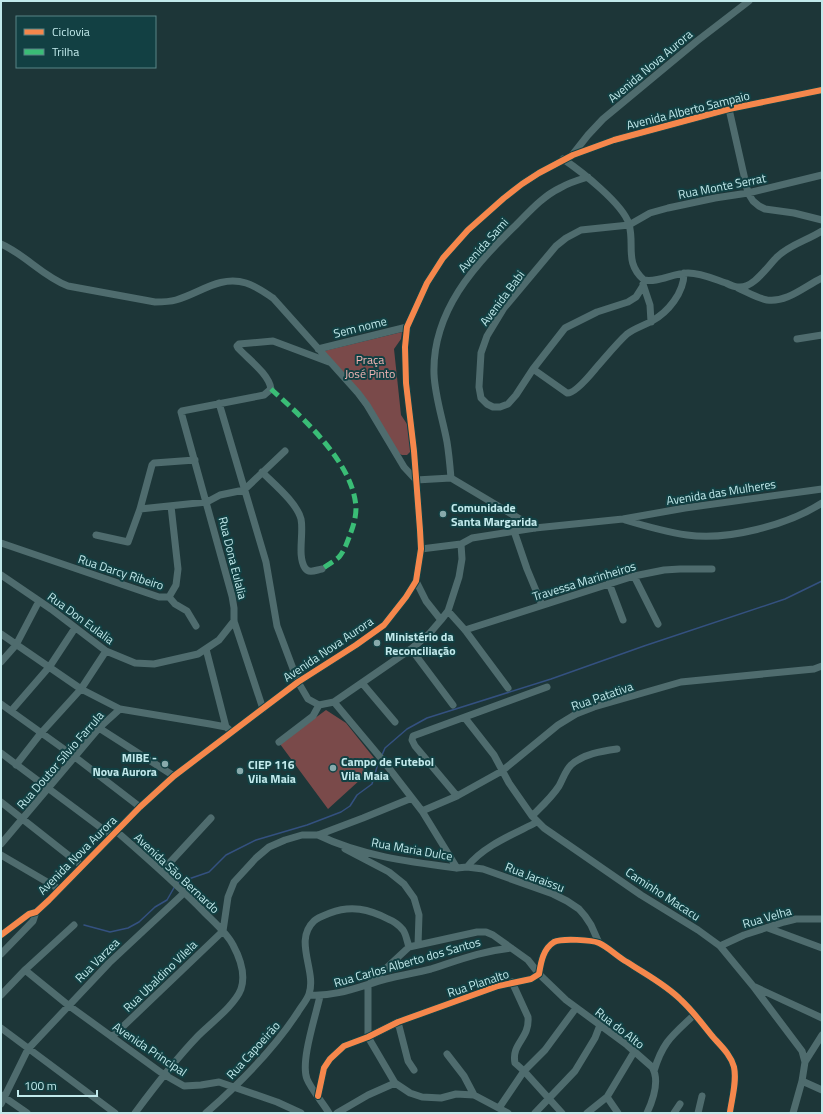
<svg xmlns="http://www.w3.org/2000/svg" width="823" height="1114" font-family="'Titillium Web',sans-serif">
  <rect width="100%" height="100%" fill="#1d3638"/>
  <path fill="#7a4a4a" d="M402,332L401,339L394,349L401,415L407,424L411,451L407,455H402L398,453L324,351Z
    M326,710L346,723L374,758L361,779L328,809L280,744Z"/>
  <g fill="none" stroke-linecap="round" stroke-linejoin="round">
    <path stroke="#345180" stroke-width="1.5" d="M382,755L385,748L407,729L427,718L551,679L644,646L785,599L822,581
      M177,883L209,872L226,855L256,840L307,825L341,812L350,806L357,795L372,784L379,760
      M84,925L110,932L128,928L139,922L155,907L167,900L175,886"/>
    <path stroke="#4f6c6e" stroke-width="7" d="M729,109L748,193L753,201L759,206L765,209L794,213L822,220
      M573,154L588,135L603,119L697,41L749,1
      M563,159C581,171 623,204 629,224C635,246 624,262 644,280C658,283 673,273 688,273C701,273 714,279 726,283C730,285 734,287 738,287C753,289 767,267 777,257C789,245 808,240 822,231
      M1,244C26,255 42,276 68,286L155,302C162,302 169,302 176,300C200,293 220,275 246,283C256,286 264,292 273,298L358,393L367,405L404,467L416,480L451,478L535,528
      M643,284L650,305L651,322
      M643,286L636,297L628,302L597,312L565,328L533,369L516,395L508,404L500,407H493L487,404L481,398L479,387L481,353L487,336L504,308L556,246L566,238L581,230L629,225L650,213L668,208L715,198L748,193L822,175
      M738,288C747,292 757,298 767,300C787,303 805,286 822,278
      M797,339L822,335
      M318,349L407,327
      M533,369L567,393C575,394 591,374 596,368C606,357 616,344 627,334C635,328 643,326 652,321C668,312 684,293 684,273
      M219,403L266,562L277,626L298,682L308,699L319,705
      M262,472C274,484 297,503 301,519C304,533 297,556 305,568C309,574 316,570 322,569
      M451,478C450,466 449,454 447,442C443,420 435,397 434,374C432,312 474,265 516,225C529,212 543,196 560,188C568,183 578,180 588,177
      M140,509L207,502L220,495L244,490L285,451
      M625,520C645,526 666,532 687,535C727,541 788,525 822,503
      M514,531L527,569L542,605
      M96,535L128,542L140,509L152,465L154,463L195,460
      M1,543L159,597H169L176,585L178,569L171,506
      M421,549L461,544L472,538L535,528L623,519L685,508L822,489
      M1,575L51,609L106,651L135,663L154,664L198,654L219,640L234,621
      M634,576L658,624
      M416,581L426,601L441,620
      M609,583L623,620
      M169,597L175,604L187,611L196,626
      M448,611L465,630L508,688
      M465,630L634,576L664,570L680,569H712
      M1,634L81,689L120,709L210,724L226,727L232,732
      M206,649L226,727
      M411,649L453,705
      M1,662L16,645L39,601
      M362,683L395,722
      M334,702L385,763L422,811L457,868
      M1,704L75,757L140,807
      M263,709L234,621V608L232,596L181,412L182,411L264,395L271,389C269,374 248,359 238,348L237,346L239,344L273,341L329,362
      M11,711L50,666L75,628
      M465,718L494,755L509,783L532,816L544,828L641,895L698,930L720,946L753,986L802,1051L805,1062L802,1081L793,1113
      M99,728L174,776
      M279,742L313,716L319,705L334,702L411,649L429,634L441,620L448,611L459,577L462,559L461,544
      M1,753L112,836
      M16,765L41,733L81,689L106,651
      M457,796L415,746L412,740L413,736L547,687
      M1,802L82,866
      M422,811L457,796L502,771L558,725L576,714L594,707L681,682L814,669L822,666
      M532,816C541,807 552,797 559,786C563,779 565,771 571,765C583,754 602,751 617,749
      M116,831C147,858 177,884 205,913C215,923 227,933 233,945C240,958 246,974 241,989C235,1005 211,1023 198,1036C175,1060 155,1086 135,1113
      M318,835C361,856 410,862 457,868L467,867L483,869L553,894L567,901L579,909L585,916L591,925L599,943
      M1,844L99,728L120,709
      M345,849L389,872L404,884L414,898L419,915L418,945
      M1,855L59,889
      M467,867C483,846 514,834 537,822
      M162,871L211,818
      M768,928L822,948
      M1,935L29,914L36,912L49,900L140,807L174,776L298,682L356,645L384,625L406,597L416,581L421,549L420,530L414,451L406,383L405,347L407,327L427,283L443,258L468,230L504,198L522,184L539,173L573,155L614,140L729,109L822,90
      M720,946L744,935L784,922L796,919H822
      M409,947L477,932H486L493,935L528,960L539,974L566,1000L627,1045L652,1067C660,1080 653,1100 647,1113
      M409,947L368,985V1037L395,1083L410,1093L422,1097L441,1098L456,1094L474,1095L508,1113
      M1,954L33,921L36,912
      M25,970L68,1005L163,1074L184,1086L201,1085L219,1082L277,1102L301,1113
      M512,982L528,1017C530,1039 511,1043 515,1063L524,1071L562,1113
      M755,987L822,1018
      M1,995L25,970L74,925
      M309,995C337,997 360,986 386,979C401,975 416,973 431,969C459,960 482,951 511,948
      M320,996C316,1015 300,1062 307,1079C311,1089 323,1103 329,1113
      M398,1022L408,1061L414,1070
      M1,1028L115,1113
      M112,1037L223,931L228,897L234,882L256,858L269,847L285,840L302,835H318L363,818L412,798
      M447,1054L464,1076L474,1095
      M805,1062L822,1035
      M654,1071C663,1041 673,1035 694,1015
      M802,1081L822,1090
      M1,1095L27,1113
      M318,1096L324,1068L330,1059L344,1046L368,1037L398,1022L498,986L531,979L539,974C541,962 543,949 554,942C562,938 592,940 599,943C608,947 618,957 627,962C645,974 665,984 681,1000C693,1011 703,1025 713,1037C721,1046 731,1055 734,1067C737,1081 732,1098 730,1112
      M607,1097L618,1113
      M1,1104L28,1049L109,963L185,892
      M499,1108L524,1071L545,1050L576,1008
      M206,1113C239,1084 274,1049 298,1012C301,1007 307,1000 309,994C317,971 293,941 314,921C318,917 325,915 330,913C351,905 369,909 388,919C393,921 399,925 403,930C406,934 407,941 409,947
      M337,1113L368,1095L395,1083
      M535,1113L575,1071L595,1038L600,1025
      M587,1113L607,1097L634,1052
      M674,1113L680,1104
      M698,1113L702,1096"/>
    <path stroke="#3abd76" stroke-width="5" stroke-dasharray="10 5" stroke-linecap="butt" d="M271,389C302,417 354,463 356,508C356,516 354,524 351,532C348,540 345,550 339,557C335,561 327,565 322,569"/>
    <g stroke="#124043" stroke-width="8">
      <path id="cycleway" d="M1,935L29,914L36,912L49,900L140,807L174,776L298,682L356,645L384,625L406,597L416,581L421,549L420,530L414,451L406,383L405,347L407,327L427,283L443,258L468,230L504,198L522,184L539,173L573,155L614,140L729,109L822,90
        M318,1096L324,1068L330,1059L344,1046L368,1037L398,1022L498,986L531,979L539,974C541,962 543,949 554,942C562,938 592,940 599,943C608,947 618,957 627,962C645,974 665,984 681,1000C693,1011 703,1025 713,1037C721,1046 731,1055 734,1067C737,1081 732,1098 730,1112"/>
    </g>
    <use href="#cycleway" stroke="#f5874c" stroke-width="6"/>
  </g>
  <g fill="#88aaac" stroke="#124043" stroke-width="1.5">
    <circle cx="443" cy="514" r="4"/>
    <circle cx="377" cy="643" r="4"/>
    <circle cx="165" cy="764" r="4"/>
    <circle cx="333" cy="768" r="4"/>
    <circle cx="240" cy="771" r="4"/>
  </g>
  <g text-anchor="middle" dominant-baseline="central" stroke-width="4" stroke-linejoin="round" paint-order="stroke">
    <g font-size="12" fill="#c1e9eb" stroke="#124043">
      <text transform="translate(650 66) rotate(-40)">Avenida Nova Aurora</text>
      <text transform="translate(688 110) rotate(-14)">Avenida Alberto Sampaio</text>
      <text transform="translate(722 186) rotate(-11)">Rua Monte Serrat</text>
      <text transform="translate(483 245) rotate(-48)">Avenida Sami</text>
      <text transform="translate(502 298) rotate(-53)">Avenida Babi</text>
      <text transform="translate(360 327) rotate(-14)">Sem nome</text>
      <text transform="translate(721 492) rotate(-9)">Avenida das Mulheres</text>
      <text transform="translate(233 558) rotate(76)">Rua Dona Eulalia</text>
      <text transform="translate(121 572) rotate(18)">Rua Darcy Ribeiro</text>
      <text transform="translate(584 581) rotate(-17)">Travessa Marinheiros</text>
      <text transform="translate(81 618) rotate(36)">Rua Don Eulalia</text>
      <text transform="translate(328 649) rotate(-34)">Avenida Nova Aurora</text>
      <text transform="translate(602 696) rotate(-19)">Rua Patativa</text>
      <text transform="translate(60 760) rotate(-49)">Rua Doutor Sílvio Farrula</text>
      <text transform="translate(412 849) rotate(10)">Rua Maria Dulce</text>
      <text transform="translate(77 855) rotate(-45)">Avenida Nova Aurora</text>
      <text transform="translate(177 873) rotate(43)">Avenida São Bernardo</text>
      <text transform="translate(535 877) rotate(21)">Rua Jaraissu</text>
      <text transform="translate(663 894) rotate(33)">Caminho Macacu</text>
      <text transform="translate(767 917) rotate(-16)">Rua Velha</text>
      <text transform="translate(97 960) rotate(-45)">Rua Varzea</text>
      <text transform="translate(407 962) rotate(-16)">Rua Carlos Alberto dos Santos</text>
      <text transform="translate(160 976) rotate(-44)">Rua Ubaldino Vilela</text>
      <text transform="translate(478 983) rotate(-18)">Rua Planalto</text>
      <text transform="translate(620 1028) rotate(38)">Rua do Alto</text>
      <text transform="translate(150 1049) rotate(34)">Avenida Principal</text>
      <text transform="translate(253 1050) rotate(-48)">Rua Capoeirão</text>
    </g>
    <g font-size="12" fill="#f5b7b6" stroke="#124043">
      <text x="370" y="359">Praça<tspan x="370" dy="14">José Pinto</tspan></text>
    </g>
    <g font-size="12" font-weight="bold" fill="#c1e9eb" stroke="#124043" text-anchor="start">
      <text x="451" y="507">Comunidade<tspan x="451" dy="14">Santa Margarida</tspan></text>
      <text x="385" y="636">Ministério da<tspan x="385" dy="14">Reconciliação</tspan></text>
      <text x="157" y="757" text-anchor="end">MIBE -<tspan x="157" dy="14">Nova Aurora</tspan></text>
      <text x="341" y="761">Campo de Futebol<tspan x="341" dy="14">Vila Maia</tspan></text>
      <text x="248" y="764">CIEP 116<tspan x="248" dy="14">Vila Maia</tspan></text>
    </g>
  </g>
  <rect width="823" height="1114" fill="none" stroke="#c1e9eb" stroke-width="4"/>
  <rect x="16" y="16" width="140" height="52" fill="#124043" stroke="#588486"/>
  <rect x="24" y="29" width="20" height="6" fill="#f5874c" stroke="#588486"/>
  <text x="52" y="36" font-size="12" fill="#c1e9eb">Ciclovia</text>
  <rect x="24" y="49" width="20" height="6" fill="#3abd76" stroke="#588486"/>
  <text x="52" y="56" font-size="12" fill="#c1e9eb">Trilha</text>
  <path d="M18 1090v6h79v-6" fill="none" stroke="#c1e9eb" stroke-width="2"/>
  <text x="24" y="1090" font-size="12" fill="#c1e9eb" stroke="#124043" stroke-width="3" paint-order="stroke">100 m</text>
</svg>
